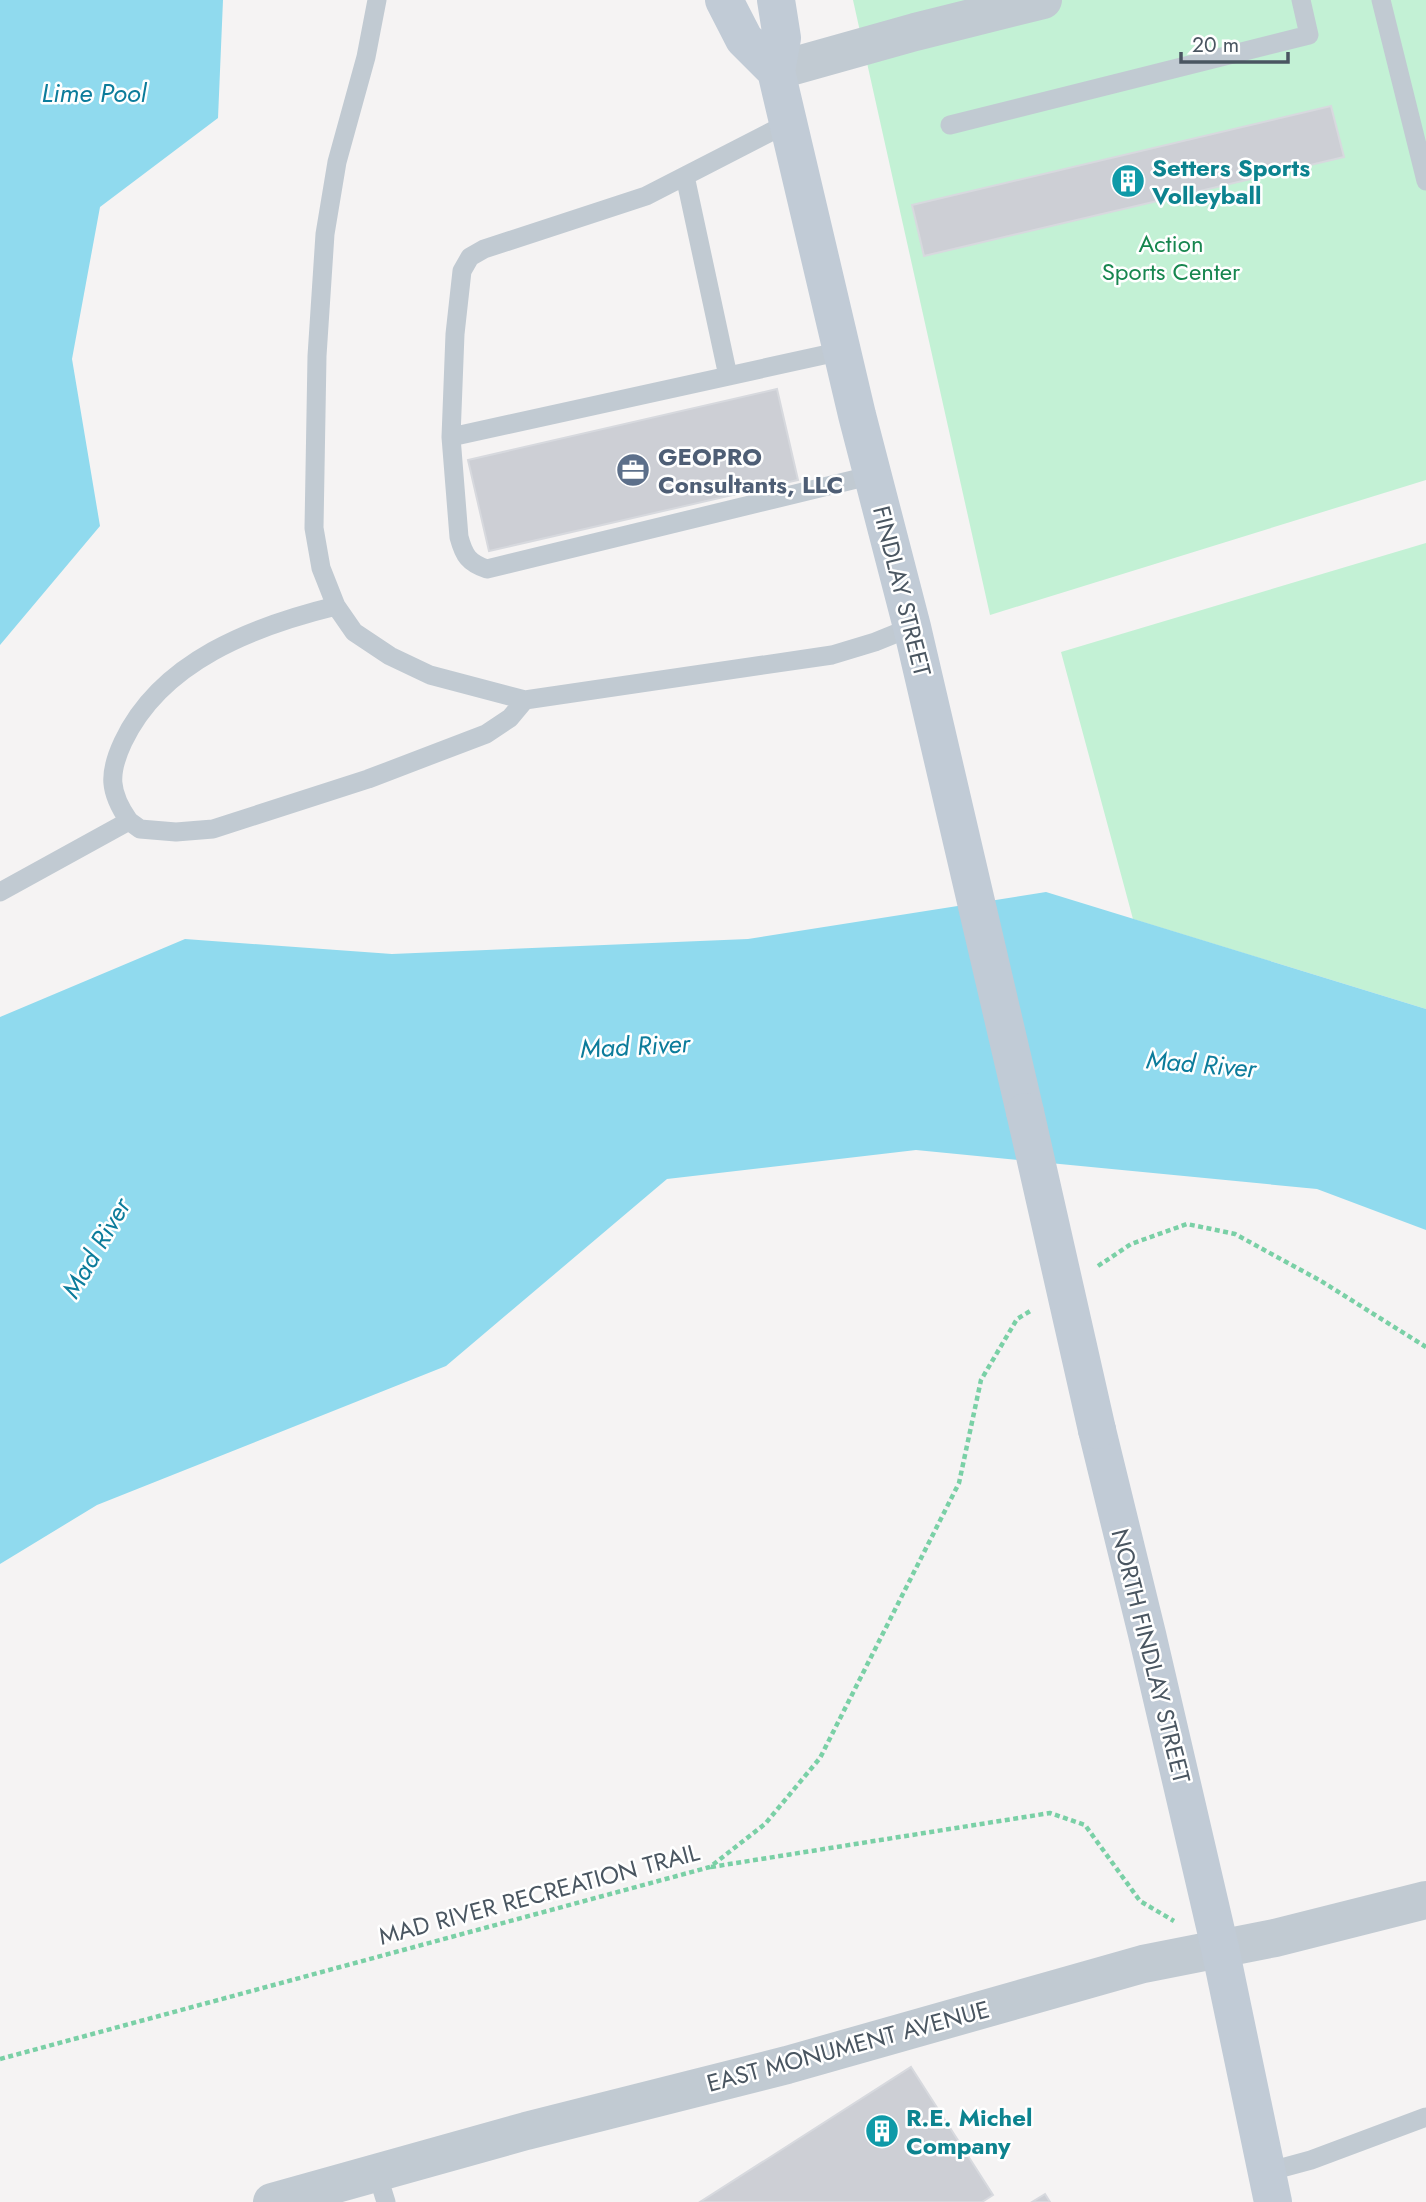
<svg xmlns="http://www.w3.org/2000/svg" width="1426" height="2202" font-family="Jost,sans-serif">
  <rect width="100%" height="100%" fill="#f5f3f3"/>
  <path fill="#c3f1d5" d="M853,0H1426V480L990,615Z
    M1426,543V1009L1133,919L1061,652Z"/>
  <path fill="#90daee" d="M0,0H223L218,118L100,207L72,359L100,526L0,645Z
    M1046,892L1426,1009V1230L1317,1189L916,1150L667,1179L446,1366L97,1505L0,1564V1017L185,939L392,954L748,939Z"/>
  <path fill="#cdcfd5" stroke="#d7d9de" stroke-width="2" d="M1331,106L1344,157L924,256L912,205Z
    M777,389L798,480L489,551L468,460Z
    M911,2067L993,2195L982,2202H700Z
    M1045,2194L1050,2202H1032Z"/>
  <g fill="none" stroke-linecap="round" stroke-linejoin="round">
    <path stroke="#7ad0a6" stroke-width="4.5" stroke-dasharray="5 3.5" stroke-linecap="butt" d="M1098,1266L1131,1244L1187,1224L1235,1234L1321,1281L1426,1347
      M711,1867L1050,1813L1085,1825L1140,1901L1174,1921
      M0,2059L710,1867L765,1824L820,1758L959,1483L981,1380L1017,1319L1032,1310"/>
    <path stroke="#c1cad2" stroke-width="19" d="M1381,0L1426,181
      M788,123L646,196L484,249L470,257L462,271L455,334L451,437L842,351
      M950,125L1309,35L1301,0
      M685,176L728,376
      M451,437L459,537C464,556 469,563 487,569L873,475
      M336,606L321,568L314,528L317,356L325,234L337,162L366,57L377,0
      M129,821C109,792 108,774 123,742C161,661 254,626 336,606L354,632L390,656L430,675L525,700L832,655L875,642L912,627
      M0,892L129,821L140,829L176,832L213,829L368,779L486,734L510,718L525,700
      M1267,2172L1311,2160L1426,2117
      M377,2173L386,2202"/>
    <path stroke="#c1cad2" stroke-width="38" d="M776,71L915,32L1043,0
      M272,2202L526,2131L787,2065L1143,1964L1275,1938L1426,1900"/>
    <path stroke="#c1cbd6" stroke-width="38" d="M724,0L744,39L776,71
      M776,0L782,38L776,71L857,415L912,627L1025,1112
      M1097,1430L1147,1634L1220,1948L1273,2202"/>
    <path stroke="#c1cbd6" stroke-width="38" d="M1025,1112L1097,1430"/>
  </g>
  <defs>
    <g id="building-disc" transform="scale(1.75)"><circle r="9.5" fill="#0f9aa8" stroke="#fff"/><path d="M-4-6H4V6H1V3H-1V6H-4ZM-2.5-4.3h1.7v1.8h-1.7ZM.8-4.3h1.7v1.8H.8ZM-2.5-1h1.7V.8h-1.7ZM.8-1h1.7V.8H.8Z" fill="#fff"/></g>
    <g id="office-disc" transform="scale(1.75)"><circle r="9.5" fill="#5c6f8a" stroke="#fff"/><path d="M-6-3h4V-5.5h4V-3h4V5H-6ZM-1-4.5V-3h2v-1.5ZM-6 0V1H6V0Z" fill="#fff"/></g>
  </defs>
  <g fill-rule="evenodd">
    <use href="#building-disc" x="1128" y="181"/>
    <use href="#office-disc" x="633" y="470"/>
    <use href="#building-disc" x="882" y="2131"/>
  </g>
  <g text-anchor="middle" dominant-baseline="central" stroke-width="5" stroke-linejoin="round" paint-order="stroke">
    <g font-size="24" font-weight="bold" fill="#0d838f" stroke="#fff" text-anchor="start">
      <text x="1152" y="167">Setters Sports<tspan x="1152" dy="28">Volleyball</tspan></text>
      <text x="906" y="2117">R.E. Michel<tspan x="906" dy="28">Company</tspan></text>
    </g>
    <g font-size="24" fill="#17864f" stroke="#fff">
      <text x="1171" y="243">Action<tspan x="1171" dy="28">Sports Center</tspan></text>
    </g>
    <g font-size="24" font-weight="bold" fill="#4e5e75" stroke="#fff" text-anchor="start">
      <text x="658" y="456">GEOPRO<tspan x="658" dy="28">Consultants, LLC</tspan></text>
    </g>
    <g font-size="24" fill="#4a5661" stroke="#fff">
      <text transform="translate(902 591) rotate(76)">FINDLAY STREET</text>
      <text transform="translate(1151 1656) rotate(76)">NORTH FINDLAY STREET</text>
      <text transform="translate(539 1894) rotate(-15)">MAD RIVER RECREATION TRAIL</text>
      <text transform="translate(848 2046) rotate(-15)">EAST MONUMENT AVENUE</text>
    </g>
    <g font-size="26" font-style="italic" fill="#0c7c9b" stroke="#fff">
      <text x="94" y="93">Lime Pool</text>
      <text transform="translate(635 1046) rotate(-3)">Mad River</text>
      <text transform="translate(1201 1064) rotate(5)">Mad River</text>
      <text transform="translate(96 1248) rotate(-60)">Mad River</text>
    </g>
  </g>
  <path d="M1181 52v10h107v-10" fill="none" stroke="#4a5661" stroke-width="3.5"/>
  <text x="1192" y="52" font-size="21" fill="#4a5661" stroke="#ffffff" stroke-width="5" paint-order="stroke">20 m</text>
</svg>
